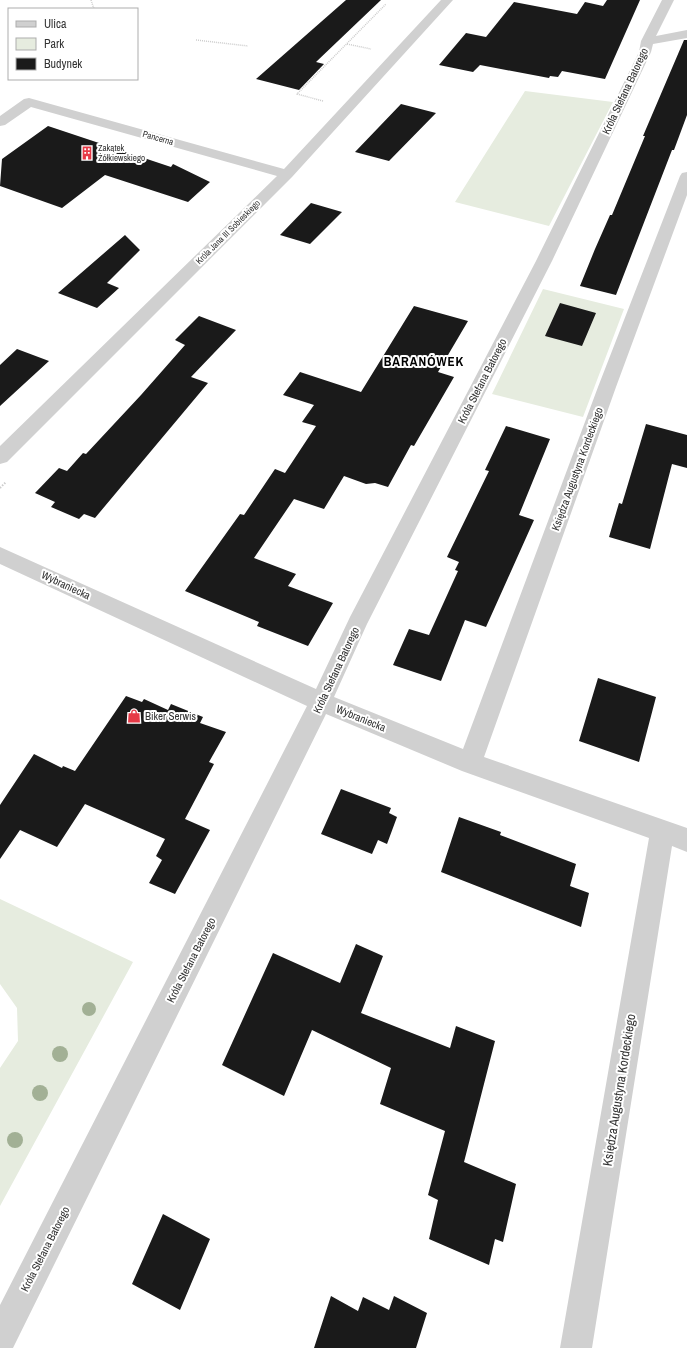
<svg xmlns="http://www.w3.org/2000/svg" width="687" height="1348" font-family="'Archivo Narrow',sans-serif">
  <rect width="100%" height="100%" fill="#fff"/>
  <path fill="#e6ecdf" d="M525,91L613,102L549,226L455,202Z
    M543,289L624,309L583,417L492,394Z
    M0,899L133,962L0,1206V1068L18,1041L17,1008L0,984Z"/>
  <path fill="#1a1a1a" d="M346,0H381L316,62L324,64L299,90L256,79Z
    M607,0H640L605,79L562,71L558,77L550,76L549,78L480,65L473,72L439,65L466,33L486,37L514,2L577,14L585,2L603,6Z
    M684,40H687V115L674,150H672L616,295L580,286L595,249L610,215H612L645,136H643Z
    M401,104L436,113L389,161L355,152Z
    M48,126L171,167L173,164L210,182L188,202L105,175L62,208L0,186L2,159Z
    M311,203L342,212L310,244L280,235Z
    M125,235L140,250L107,283L119,288L97,308L58,293Z
    M560,303L596,313L582,346L545,336Z
    M414,306L468,321L438,372L454,377L414,446L411,445L388,487L375,483L366,484L344,476L324,509L294,499L254,558L296,574L288,586L333,603L308,646L257,626L259,622L185,591L240,514L244,515L275,469L285,473L316,426L302,422L314,405L283,395L300,372L361,392Z
    M199,316L236,330L191,377L208,383L95,518L84,514L79,519L51,507L55,502L35,493L59,468L67,471L83,453L86,454L141,395L185,345L175,340Z
    M17,349L49,361L0,406V365Z
    M646,424L687,435V468L672,464L650,549L609,537L619,503L622,504Z
    M506,426L550,439L519,515L534,520L486,627L465,620L441,681L393,665L409,629L429,635L458,571L455,570L459,562L447,557L489,471L485,470Z
    M598,678L656,697L639,762L579,741Z
    M126,696L142,702L144,699L168,710L171,704L203,717L200,723L226,732L209,762L214,764L185,819L210,830L175,894L149,883L162,860L156,856L165,839L85,804L57,847L20,830L0,859V805L34,754L62,768L63,766L75,771Z
    M341,789L391,808L389,813L397,817L387,844L378,840L372,854L321,834Z
    M459,817L501,832L500,835L576,864L570,886L589,893L581,927L441,872Z
    M356,944L383,956L361,1013L450,1048L456,1026L495,1041L464,1162L516,1184L503,1242L495,1239L489,1265L429,1239L438,1200L428,1195L445,1131L380,1104L391,1068L312,1030L284,1096L222,1065L273,953L340,983Z
    M163,1214L210,1239L180,1310L132,1284Z
    M331,1296L358,1311L363,1297L389,1310L394,1296L427,1313L416,1348H314Z"/>
  <g fill="none" stroke-linecap="round" stroke-linejoin="round">
    <path stroke="#cdcdcd" stroke-width="1.5" stroke-dasharray="1 1" stroke-linecap="butt" d="M91,0L94,9
      M196,40L248,46
      M347,44L371,49
      M323,101L297,94L386,4"/>
    <path stroke="#cdcdcd" stroke-width="2" stroke-dasharray="1.5 1.5" stroke-linecap="butt" d="M0,488L6,482"/>
    <path fill="#d0d0d0" fill-rule="evenodd" d="M441,0H453L292,177L7,462L0,464V446L277,176L31,107L5,125L0,126V116L24,99L29,98L284,169Z
      M662,0H674L656,36L687,30V38L653,44L651,52L552,261L367,624L334,697L463,749L598,387L680,176L682,173L687,172V195L616,387L484,757L687,828V852L672,846L592,1348H560L649,838L462,771L326,714L13,1348H0V1305L307,706L0,564V547L316,689L350,617L536,261L639,52L641,41Z"/>
  </g>
  <g fill="#a2b095">
    <circle cx="89" cy="1009" r="7"/>
    <circle cx="60" cy="1054" r="8"/>
    <circle cx="40" cy="1093" r="8"/>
    <circle cx="15" cy="1140" r="8"/>
  </g>
  <defs>
    <g id="building-bare" transform="scale(1.08)"><path d="M-4-6H4V6H1V3H-1V6H-4ZM-2.5-4.3h1.7v1.8h-1.7ZM.8-4.3h1.7v1.8H.8ZM-2.5-1h1.7V.8h-1.7ZM.8-1h1.7V.8H.8Z" fill="#e63946" stroke="#fff" stroke-width="2.5" paint-order="stroke"/></g>
    <g id="shop-bare" transform="scale(1.08)"><path d="M-5-2.5h2.3a2.7 3.5 0 0 1 5.4 0H5L5.5 6h-11ZM-1.5-2.5h3a1.5 2.3 0 0 0-3 0Z" fill="#e63946" stroke="#fff" stroke-width="2.5" paint-order="stroke"/></g>
  </defs>
  <g fill-rule="evenodd">
    <use href="#building-bare" x="87" y="153"/>
    <use href="#shop-bare" x="134" y="716"/>
  </g>
  <g text-anchor="middle" dominant-baseline="central" stroke-width="4" stroke-linejoin="round" paint-order="stroke">
    <g font-size="9" fill="#333" stroke="#fff">
      <text transform="translate(158 138) rotate(16)">Pancerna</text>
      <text transform="translate(228 232) rotate(-45)">Króla Jana III Sobieskiego</text>
    </g>
    <g font-size="9" fill="#333" stroke="#fff" text-anchor="start">
      <text x="98" y="148">Zakątek<tspan x="98" dy="10">Żółkiewskiego</tspan></text>
    </g>
    <g font-size="11" fill="#333" stroke="#fff">
      <text transform="translate(625 91) rotate(-65)">Króla Stefana Batorego</text>
      <text transform="translate(482 381) rotate(-63)">Króla Stefana Batorego</text>
      <text transform="translate(577 469) rotate(-70)">Księdza Augustyna Kordeckiego</text>
      <text transform="translate(66 585) rotate(25)">Wybraniecka</text>
      <text transform="translate(336 670) rotate(-65)">Króla Stefana Batorego</text>
      <text transform="translate(361 718) rotate(22)">Wybraniecka</text>
      <text transform="translate(191 960) rotate(-63)">Króla Stefana Batorego</text>
      <text transform="translate(45 1249) rotate(-63)">Króla Stefana Batorego</text>
    </g>
    <g font-size="11" fill="#333" stroke="#fff" text-anchor="start">
      <text x="145" y="716">Biker Serwis</text>
    </g>
    <g font-size="13" font-weight="bold" letter-spacing="1" fill="#000" stroke="#fff">
      <text x="424" y="361">BARANÓWEK</text>
    </g>
    <g font-size="13" fill="#333" stroke="#fff">
      <text transform="translate(619 1090) rotate(-81)">Księdza Augustyna Kordeckiego</text>
    </g>
  </g>
  <rect x="8" y="8" width="130" height="72" fill="#ffffff" stroke="#adadad"/>
  <rect x="16" y="21" width="20" height="6" fill="#d0d0d0" stroke="#adadad"/>
  <text x="44" y="28" font-size="12" fill="#333333">Ulica</text>
  <rect x="16" y="38" width="20" height="12" fill="#e6ecdf" stroke="#adadad"/>
  <text x="44" y="48" font-size="12" fill="#333333">Park</text>
  <rect x="16" y="58" width="20" height="12" fill="#1a1a1a" stroke="#adadad"/>
  <text x="44" y="68" font-size="12" fill="#333333">Budynek</text>
</svg>
